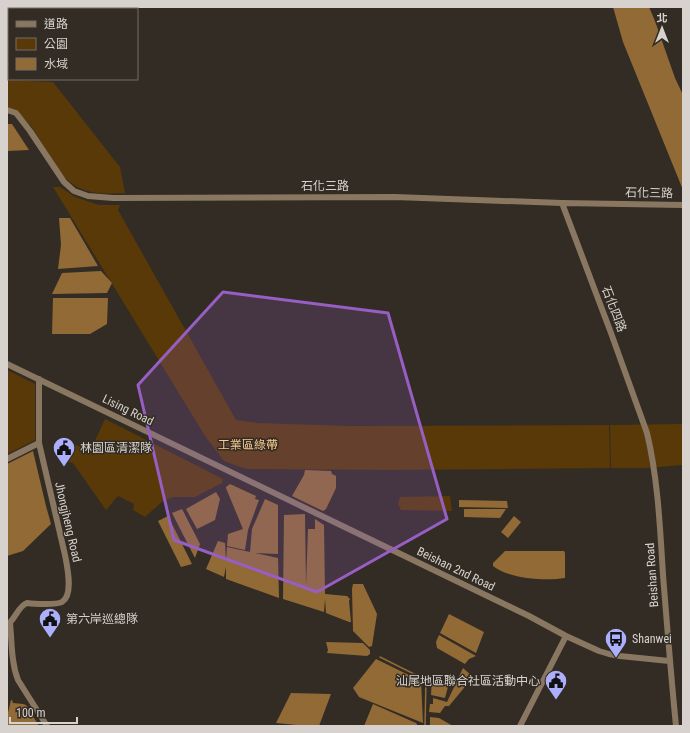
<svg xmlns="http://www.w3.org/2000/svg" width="690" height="733" font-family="'Roboto Condensed','Noto Sans TC',sans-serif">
  <rect width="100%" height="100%" fill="#322c24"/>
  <path fill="#593907" d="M7,80L53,82L120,167L125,193C98,194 82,195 62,175L31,126L20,115L7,107Z
    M53,187H60L75,197L99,205H120L118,210L236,420L257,423L349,426L609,425L610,468L391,470L246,469L224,461L205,436Z
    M7,370L35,384V440L7,454Z
    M105,419L223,479L222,483L195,497H174L164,500L145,517L133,510L134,504L118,496L106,510L73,463L66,461L76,445L90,451Z
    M682,424L683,465L646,468H611L610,425Z
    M450,496L452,511L401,510L398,504L400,497Z"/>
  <path fill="#926a35" d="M613,7H649L655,21L675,78L683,95V190L623,42Z
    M7,124H12L29,150L7,151Z
    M59,218H70L98,266L58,269L61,245Z
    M101,271L112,283L107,293L52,294L62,273Z
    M53,298H108L107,324L90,334H52Z
    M33,451L46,506L51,524L23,551L7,556V464Z
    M305,470L331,471L332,474L336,476V488L326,509L323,511L292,496L304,475Z
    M230,484L256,496L255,499L259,500L248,530L245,550L227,546L228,534L243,529L226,488V487Z
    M216,492L220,499L215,520L197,529L186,509Z
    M265,499L278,505V554L255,553L278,558L279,598L226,579V567L224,577L206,569L218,541L225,543L226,561L227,547L250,552L252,529Z
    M459,500L507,501L508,508L459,507Z
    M182,509L200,544L195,558L172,513Z
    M464,509H506L500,518L464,517Z
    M305,514L306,586L308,529H315V519L324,525L325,594L347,596L350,599L349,601L351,622H349L326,613L325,599L324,612L283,599L284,515Z
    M168,516L192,564L181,567L158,521Z
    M514,516L521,522L508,538L501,532Z
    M505,551H564L565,553V578C545,581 509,579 493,566V563Z
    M353,584H363L377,614L372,646L369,647L353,631L352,589Z
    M449,614L484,632L476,653L440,633Z
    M439,635L476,656L469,659L465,664L437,648L436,642Z
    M326,642L363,643L370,650V654L367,656L327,653L328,650Z
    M376,659L421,681L423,723L359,697L353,688Z
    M463,668L473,677L449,706H445L440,713L429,712L430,704H433V698L447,702Z
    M432,676L449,683L445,698L431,695Z
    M291,693L331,694L319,726H307L276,723Z
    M11,700H12L13,703L23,704L26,705L39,726H7V717Z
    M373,704L416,723L418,726H364Z
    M430,717L439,718L453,726H430Z"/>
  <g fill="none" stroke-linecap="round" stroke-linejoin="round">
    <path stroke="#926a35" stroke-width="1.5" d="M380,657L426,680L425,726"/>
    <path stroke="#897761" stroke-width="6" d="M7,110L16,113L30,131L64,182L74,191L88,196L113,198L395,197L562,203L683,205
      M562,203L611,333L647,433C658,479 660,527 663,575C667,625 671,676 676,726
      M7,364L529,616L566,636L599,651L609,654L620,656L669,661
      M7,459L39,443
      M10,623C12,642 11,662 18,680L47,726
      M7,625C15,620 18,606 27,603C34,604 57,605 62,602C74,595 67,566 65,555L39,443V379
      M520,726L566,636"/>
  </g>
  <path fill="#975ec3" fill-opacity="0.2" stroke="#975ec3" stroke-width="3" stroke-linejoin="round" d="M223,292L388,313L447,519L317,592L174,540L138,385Z"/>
  <defs>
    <g id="civic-pin" transform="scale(1.15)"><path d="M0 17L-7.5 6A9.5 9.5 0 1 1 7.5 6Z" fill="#acaffb" stroke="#322c24"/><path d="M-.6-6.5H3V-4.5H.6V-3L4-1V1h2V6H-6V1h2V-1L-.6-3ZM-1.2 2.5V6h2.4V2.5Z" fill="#111"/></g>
    <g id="bus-pin" transform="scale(1.15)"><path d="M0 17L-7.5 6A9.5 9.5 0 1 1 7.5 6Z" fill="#acaffb" stroke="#322c24"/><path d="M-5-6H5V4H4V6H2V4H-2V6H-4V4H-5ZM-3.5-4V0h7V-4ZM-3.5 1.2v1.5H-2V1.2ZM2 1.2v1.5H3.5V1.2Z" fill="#111"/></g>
  </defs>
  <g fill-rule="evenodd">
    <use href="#civic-pin" x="64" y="448"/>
    <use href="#civic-pin" x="50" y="619"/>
    <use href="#bus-pin" x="616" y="639"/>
    <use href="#civic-pin" x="556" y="681"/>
  </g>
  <g text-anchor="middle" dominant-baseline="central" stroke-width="3" stroke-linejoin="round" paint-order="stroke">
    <g font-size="12" fill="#d7d2cd" stroke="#322c24">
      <text x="325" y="186">石化三路</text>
      <text transform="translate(649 193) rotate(1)">石化三路</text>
      <text transform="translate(614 309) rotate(69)">石化四路</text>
      <text transform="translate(128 410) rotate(26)">Lising Road</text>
      <text transform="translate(68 522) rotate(77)">Jhongjheng Road</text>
      <text transform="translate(456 569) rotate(26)">Beishan 2nd Road</text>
      <text transform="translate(652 575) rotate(-94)">Beishan Road</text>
    </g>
    <g font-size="12" fill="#fbcb90" stroke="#322c24">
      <text x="248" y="445">工業區綠帶</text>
    </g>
    <g font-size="12" fill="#d7d2cd" stroke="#322c24" text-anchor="start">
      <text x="80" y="448">林園區清潔隊</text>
      <text x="66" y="619">第六岸巡總隊</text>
      <text x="632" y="639">Shanwei</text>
      <text x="540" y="681" text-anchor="end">汕尾地區聯合社區活動中心</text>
    </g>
  </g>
  <rect width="690" height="733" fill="none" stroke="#d7d2cd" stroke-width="16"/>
  <rect x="8" y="8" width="130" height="72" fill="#322c24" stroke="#746e68"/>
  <rect x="16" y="21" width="20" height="6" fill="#897761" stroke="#746e68"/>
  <text x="44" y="28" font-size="12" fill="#d7d2cd">道路</text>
  <rect x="16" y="38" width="20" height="12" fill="#593907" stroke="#746e68"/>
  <text x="44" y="48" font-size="12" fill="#d7d2cd">公園</text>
  <rect x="16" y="58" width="20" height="12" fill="#926a35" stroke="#746e68"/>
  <text x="44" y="68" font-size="12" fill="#d7d2cd">水域</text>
  <g transform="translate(662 28)" stroke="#322c24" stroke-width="3" paint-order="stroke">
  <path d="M0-3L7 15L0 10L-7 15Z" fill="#d7d2cd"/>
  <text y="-6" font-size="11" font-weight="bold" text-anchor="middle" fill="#d7d2cd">北</text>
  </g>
  <path d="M10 717v6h67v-6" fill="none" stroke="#d7d2cd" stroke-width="2"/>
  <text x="16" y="717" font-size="12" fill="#d7d2cd" stroke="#322c24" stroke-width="3" paint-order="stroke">100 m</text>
</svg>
